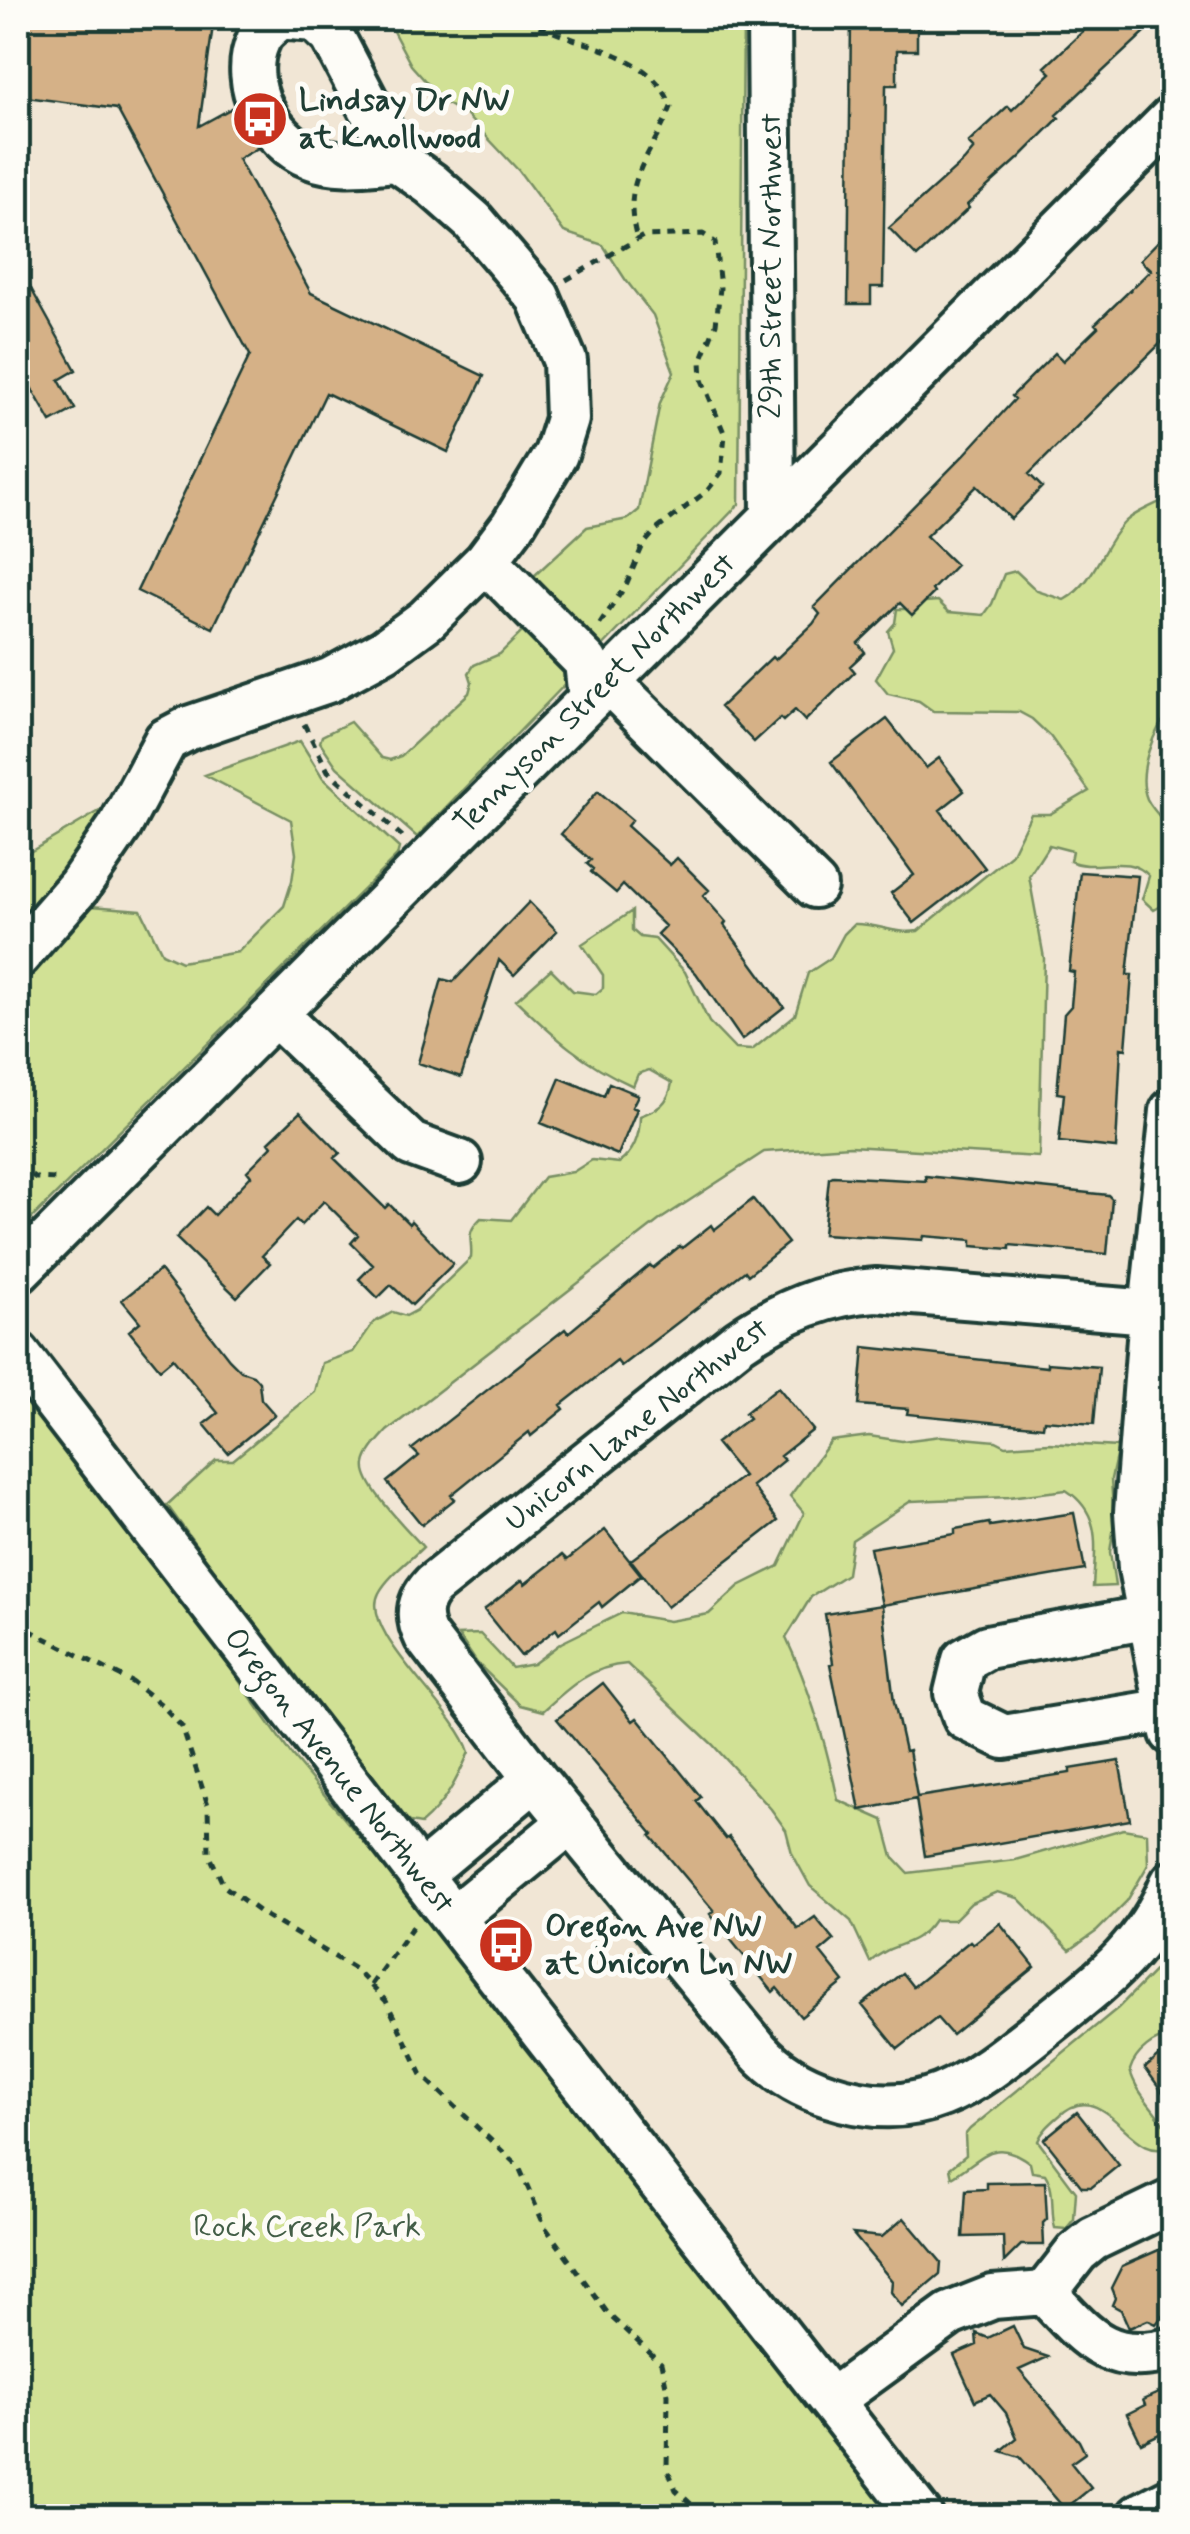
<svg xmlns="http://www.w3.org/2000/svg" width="1190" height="2534" font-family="Mynerve,sans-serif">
  <rect width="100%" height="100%" fill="#f1e6d5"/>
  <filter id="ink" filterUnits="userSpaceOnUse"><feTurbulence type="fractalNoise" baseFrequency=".01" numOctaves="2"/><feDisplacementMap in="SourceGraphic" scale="20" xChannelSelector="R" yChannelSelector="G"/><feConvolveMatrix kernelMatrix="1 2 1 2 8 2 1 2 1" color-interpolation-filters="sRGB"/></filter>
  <g filter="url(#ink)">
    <path fill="#d1e195" stroke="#788f64" stroke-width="2.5" d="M386,18H743L739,504L595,654L533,581L535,575L587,527L628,519L639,510L660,403L674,372L653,315L625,279L603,245L564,232L519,171L466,115L445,103L411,65Z
      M1172,496V709C1154,728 1136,772 1147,799C1153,811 1163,820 1172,830V881L1165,904L1154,910L1142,899L1149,876C1127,852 1095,873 1070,861L1072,851L1049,845L1029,876L1044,958L1039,1157L850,1146L764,1152L661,1219L387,1431C379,1440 367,1452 365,1464C361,1485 409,1531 423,1547C409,1561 388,1576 379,1593C358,1632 456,1708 469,1752C457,1780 444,1805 421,1824L410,1822L395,1808L275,1647L253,1624L167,1505L216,1460H233L315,1392L322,1363L353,1352L373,1323L393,1312L406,1316L417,1310L471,1258C473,1238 464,1235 481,1218L511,1220L544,1177L573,1172L592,1160L619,1163C634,1152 640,1135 640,1116C658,1109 668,1105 672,1083L649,1070L638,1074L633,1086C583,1063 555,1038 516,1000L551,969L573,991L596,994L603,988V975L582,944L632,911V930L640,937L655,939L685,972L709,1022L735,1049L752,1050L795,1015L808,973L831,958L844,934L854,924C876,923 897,935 918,931L1011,855L1031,814H1050L1089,791L1050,736L1032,719L1019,712L933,711L919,701L888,694L876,679L893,648L888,631L895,623L897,609H906L912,615L925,602L938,601L949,612L984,615L992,604L1004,574L1016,571L1037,591L1064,600C1095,583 1101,548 1123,524C1134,512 1158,504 1172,496Z
      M530,624L575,674L417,837L337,767L320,742L322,736L350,722L382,758L390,760L401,756L469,693L472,682L469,673L474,665L500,654Z
      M300,741L323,778L399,848L397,856L18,1232V983L48,956L91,906L141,910L162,953L181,962L238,952L284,906L292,881L296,854L291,820L205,775Z
      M108,806L63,875L18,932V859Z
      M18,1377L123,1515L292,1756L927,2516H18Z
      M869,1436L902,1441L941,1436L996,1441L1006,1446L1048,1443L1118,1447L1111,1479L1114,1525L1110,1552L1115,1586L1093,1587C1095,1547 1103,1514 1066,1490L1009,1497L911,1501L852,1540L847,1574L811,1597L786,1638C811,1691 826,1743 838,1800L883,1820L893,1857L908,1873L1015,1860L1123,1829L1147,1833L1148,1865L1127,1901L1097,1931L1070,1950L1018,1898L997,1892L971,1903L954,1920H934C915,1949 892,1941 870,1962L851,1921L810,1886L792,1853L786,1830L771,1809L712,1744L627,1664C591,1666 568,1688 543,1711L520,1705L477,1663L458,1635L480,1634L512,1668L533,1664L561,1643L622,1613L669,1621L709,1614L739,1586L779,1566L804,1513L790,1496L831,1441Z
      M1172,1953V2037C1155,2037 1135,2053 1130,2070C1137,2099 1170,2121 1172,2144C1131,2170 1106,2070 1058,2117C1050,2124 1042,2131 1038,2141L1076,2192L1074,2219L1066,2229L1055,2228C1050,2210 1056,2191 1045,2174L1032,2172L1030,2163C993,2135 983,2159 952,2177L950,2168L966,2155L965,2135L970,2129L1118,2008Z"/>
    <path fill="#d5b187" stroke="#1f3d34" stroke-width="2.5" d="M18,18H63L99,22L100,18H214L199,126L234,107L258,148L238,159L311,293L484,376L448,452L326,393L213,628L137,591L250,355L117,109L18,96Z
      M851,18L917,19V50H897V85H886L883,287H871V304H848Z
      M1097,18H1160L1056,115L1059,118L1018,159L967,205L969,208L917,257L889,228L964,161L974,149L968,143L1008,106L1012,110L1051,73L1045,67Z
      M1172,227V332L1029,474L1042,487L1011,519L977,486L926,536L956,565L932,590L934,593L912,615L900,603L858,643L865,652L850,666L855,672L805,721L795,710L783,721L780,718L754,742L720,707L772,657L775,660L813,624L820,614L814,607L965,454L1015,399L1012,396L1055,353L1063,361L1098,327L1095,324L1151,270L1140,260Z
      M18,265L76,370L59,380L75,409L51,422L28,382L18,388Z
      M887,719L926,768L939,758L964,791L940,810L985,868L914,923L891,893L914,875L831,762Z
      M598,791L632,820L627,826L670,865L677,858L709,890L703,896L726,922L724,925L784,1007L742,1040L696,973L657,934L665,926L623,885L616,893L591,872L593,869L587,864L591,860L561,834Z
      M1080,872L1138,876L1127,975H1132L1126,1049L1121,1048L1116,1148L1059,1142L1064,1094L1057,1093L1064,1014L1071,1006L1074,972L1069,971Z
      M529,902L557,931L514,975L499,960L461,1077L418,1063L442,979L453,982Z
      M560,1078L604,1096L609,1083L638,1095L632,1107L637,1109L618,1155L541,1123Z
      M300,1112L340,1153L334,1158L385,1208L389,1204L409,1224L411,1221L453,1264L412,1305L391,1285L378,1298L359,1279L373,1265L351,1243L358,1235L324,1201L301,1225L296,1220L262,1256L270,1263L237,1297L176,1238L206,1207L214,1215L251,1176L247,1171L272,1146L269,1142Z
      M833,1176L926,1181L925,1176L1108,1195L1112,1199L1107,1254L1010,1245V1249L972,1246V1240L924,1236L923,1240L823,1234L829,1178Z
      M753,1199L788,1243L748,1275L745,1271L621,1366L617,1361L561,1405L564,1409L531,1436L529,1432L451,1495L455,1499L422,1525L387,1482L419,1456L412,1449L565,1329L568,1333L650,1265L653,1268L680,1246L682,1248L711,1225L714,1230Z
      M160,1270L229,1359L241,1371L253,1375L259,1382L261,1399L275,1415L228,1453L204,1424L218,1413L173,1358L160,1369L129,1331L140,1322L122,1300Z
      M864,1347L1047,1367V1363L1099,1367L1094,1424L1044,1420L1043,1427L907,1414L908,1409L859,1405Z
      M778,1387L813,1430L780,1456L784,1460L752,1486L778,1521L667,1607L631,1560L743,1476L716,1443L749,1418L745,1413Z
      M1074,1513L1085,1570L882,1605L870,1548L955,1534V1529L989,1523L990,1526Z
      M605,1530L641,1575L602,1607L599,1602L559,1634L556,1629L521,1656L484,1610L522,1580L525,1584L562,1555L567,1560Z
      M882,1605L894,1702L905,1751L909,1750L917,1797L1070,1773V1769L1119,1761L1130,1820L925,1856L916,1799L860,1810L830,1664L833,1663L825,1614Z
      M603,1683L633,1721L637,1718L701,1797L696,1801L726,1839L729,1837L798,1929L815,1917L834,1940L820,1952L844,1982L801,2017L777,1988L773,1992L710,1914L714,1911L651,1836L653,1834L557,1719Z
      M1000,1923L1035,1967L952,2035L937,2018L898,2049L862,2005L902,1973L913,1987L970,1941L973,1944Z
      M1172,2046V2105L1145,2068Z
      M1077,2112L1119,2165L1092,2187H1082L1044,2139Z
      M1045,2182L1047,2219L1043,2223L1044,2245H1021L1004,2262L1003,2236L963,2237L966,2190L987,2189V2183Z
      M904,2218L941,2262L940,2274L902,2306L891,2292L892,2281L853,2234L882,2237Z
      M1161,2249L1172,2275V2304L1156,2324L1148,2320L1129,2328L1121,2310L1112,2305L1115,2298L1111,2288L1122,2266Z
      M1013,2326L1024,2349L1048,2357L1019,2370L1079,2441L1085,2453L1071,2463L1091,2488L1065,2509L1020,2457L1001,2451L1017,2438L1006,2413L990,2394L975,2401L954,2355L977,2345L976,2333L988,2338Z
      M1172,2387V2428L1141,2443L1127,2414L1145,2405L1143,2400Z"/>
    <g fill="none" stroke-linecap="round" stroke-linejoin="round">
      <g stroke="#1f3d34" stroke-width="50">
        <path id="minor" d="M279,18C272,24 261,32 258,41C239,83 269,141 311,157C338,168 370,162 397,160
          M769,18L773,515
          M486,561L586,662L590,699
          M608,681L815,886
          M18,956L79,886L120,826L166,740L189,728L330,680L384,651L426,620L486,561L513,525L556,454L567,419L565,361L538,297L473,221L431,184L397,160L332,36L315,20L290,18
          M275,1014L411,1144L460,1162
          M1172,1111L1151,1312L1136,1512L1140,1568L1172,1733
          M18,1271L1172,118
          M1151,1312L876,1290C825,1293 781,1312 739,1341L433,1585C418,1601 416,1617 426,1637L535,1779L758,2051C777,2072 800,2086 828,2095C924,2127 975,2081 1047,2024C1101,1981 1145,1949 1172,1883
          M18,1354L453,1918L921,2516
          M1150,1617L987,1647L964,1660L956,1693L965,1718L1004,1737L1168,1710
          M420,1875L535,1779
          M453,1918L570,1822
          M1045,2293C1086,2337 1108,2367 1172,2349
          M832,2400L950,2314L993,2297L1045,2293L1077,2252L1093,2239L1172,2201
          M1139,2516L1172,2499"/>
      </g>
      <path stroke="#1f3d34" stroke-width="5" stroke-dasharray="8 8" stroke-linecap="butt" d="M525,18C570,47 652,48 671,107C650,159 620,180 637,239
        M566,280L643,236L703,234L715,242L720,288L716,324L701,361L702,380L725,435L721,473L707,491L656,530L643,545L626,585L598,627
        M304,724L328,771L404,838
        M18,1166L36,1178L57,1179
        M18,1618L33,1632L132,1682L162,1705L182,1727L208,1805L209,1854L224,1886L261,1913L355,1969L386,2001L422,2075L519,2167L545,2227L609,2315L661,2363L668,2394L667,2468L676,2490L704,2516
        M371,1985L415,1923"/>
      <use href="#minor" stroke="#fdfcf7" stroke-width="42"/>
    </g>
  </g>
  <defs>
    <g id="bus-disc" transform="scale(2.875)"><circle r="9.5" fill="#c8321e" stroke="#fdfcf7"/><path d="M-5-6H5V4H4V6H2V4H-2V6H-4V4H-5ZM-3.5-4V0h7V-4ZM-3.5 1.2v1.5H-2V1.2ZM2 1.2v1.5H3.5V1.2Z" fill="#fff"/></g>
  </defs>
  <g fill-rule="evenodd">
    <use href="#bus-disc" x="260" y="119"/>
    <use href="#bus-disc" x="506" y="1945"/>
  </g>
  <g text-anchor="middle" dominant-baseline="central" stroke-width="10" stroke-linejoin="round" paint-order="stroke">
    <g font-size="32" font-weight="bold" fill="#1f3d34" stroke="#fdfcf7" text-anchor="start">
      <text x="299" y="101">Lindsay Dr NW<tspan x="299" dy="37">at Knollwood</tspan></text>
      <text x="545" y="1927">Oregon Ave NW<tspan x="545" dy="37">at Unicorn Ln NW</tspan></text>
    </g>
    <g font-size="32" fill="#1f3d34" stroke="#fdfcf7">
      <text transform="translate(771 266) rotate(-90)">29th Street Northwest</text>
      <text transform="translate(595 694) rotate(-45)">Tennyson Street Northwest</text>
      <text transform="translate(637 1425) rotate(-38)">Unicorn Lane Northwest</text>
      <text transform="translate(339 1771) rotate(52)">Oregon Avenue Northwest</text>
    </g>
    <g font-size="32" fill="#435e47" stroke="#fdfcf7">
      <text x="307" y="2227">Rock Creek Park</text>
    </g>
  </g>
  <rect width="1190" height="2534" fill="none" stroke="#fdfcf7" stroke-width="60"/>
  <rect x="30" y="30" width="1130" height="2474" fill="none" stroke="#1f3d34" stroke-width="4" filter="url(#ink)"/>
</svg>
